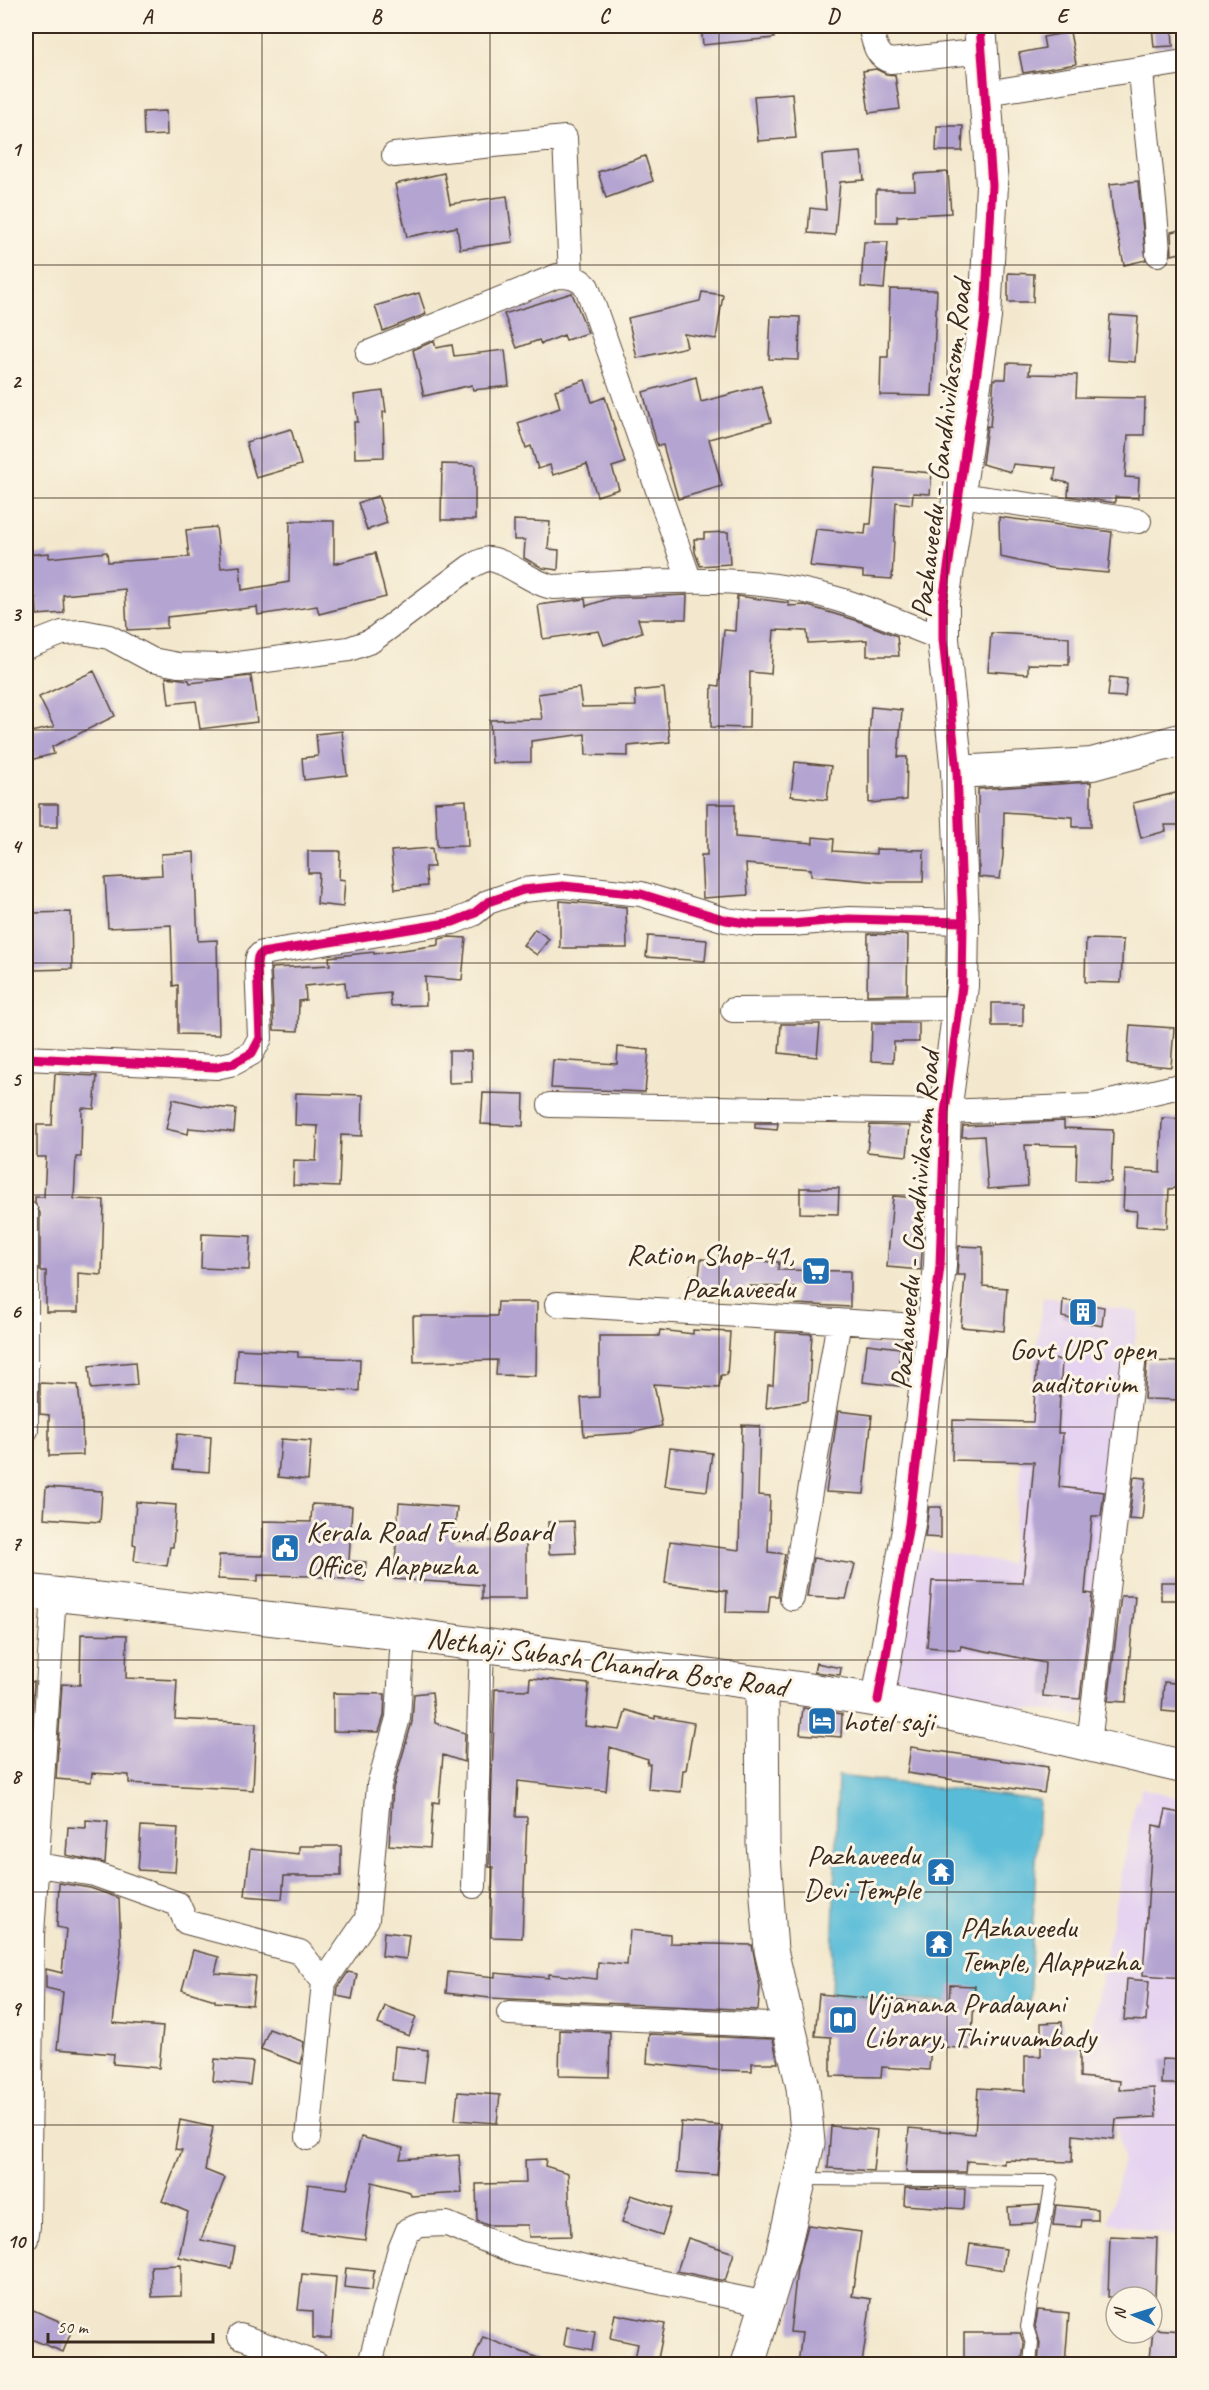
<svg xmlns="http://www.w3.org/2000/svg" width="1209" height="2390" font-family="Caveat,sans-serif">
  <rect width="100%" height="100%" fill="#fcf5e5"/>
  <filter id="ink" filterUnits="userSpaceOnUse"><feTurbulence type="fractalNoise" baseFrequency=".0167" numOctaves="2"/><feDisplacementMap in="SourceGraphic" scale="12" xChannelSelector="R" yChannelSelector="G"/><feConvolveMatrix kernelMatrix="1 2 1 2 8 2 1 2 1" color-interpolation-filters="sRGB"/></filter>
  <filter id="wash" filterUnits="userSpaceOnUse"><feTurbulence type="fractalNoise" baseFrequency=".008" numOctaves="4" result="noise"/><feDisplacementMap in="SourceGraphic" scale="24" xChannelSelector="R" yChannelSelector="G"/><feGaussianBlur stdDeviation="1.35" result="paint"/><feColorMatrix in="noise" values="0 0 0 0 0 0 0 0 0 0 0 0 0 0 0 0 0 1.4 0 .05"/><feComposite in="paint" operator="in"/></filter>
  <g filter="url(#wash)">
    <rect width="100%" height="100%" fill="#f3e8cd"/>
    <path fill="#e5d3f1" d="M1043,1297L1139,1312L1082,1716L892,1688L914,1547L1009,1564Z
      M1141,1788L1183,1799V2238L1108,2222L1123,2159L1112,2098L1086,2090L1083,2070L1136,1800L1139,1801Z"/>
    <path fill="#59bcd8" stroke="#4a737b" stroke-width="1.5" d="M838,1776L1039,1800L1029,2006L831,1995Z"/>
    <g id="blocks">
      <path fill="#b4a4d1" d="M701,26H774V38L703,45Z
        M1152,26H1172L1173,46L1154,47Z
        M1070,32L1076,64L1023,73L1019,53L1045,48L1043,37Z
        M876,69L886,74L895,75L900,109L869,113L863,71Z
        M792,93L796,138L758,141L754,96Z
        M166,111L167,135L144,136L143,112Z
        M937,126H963L962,151H936Z
        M861,152L864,180L840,182L835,235L808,233L810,208L826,210L822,155Z
        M645,156L653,181L606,198L598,172Z
        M948,172L951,213L897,216V222H876V190H915L914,174Z
        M444,173L450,204L507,196L513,242L460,249L457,227L407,237L395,184Z
        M1138,181L1146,260L1124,265L1112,207L1110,184Z
        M1184,229V252L1172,255L1171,232Z
        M864,242H888L884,289L861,287Z
        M1008,273L1034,274L1033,302H1008Z
        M890,289L937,290L932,396L880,395L881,357H888Z
        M702,292L723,295L716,339L684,334L687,347L637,358L628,318L700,301Z
        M419,293L426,314L383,331L375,306Z
        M572,293L588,333L566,340L564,335L541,344L539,340L517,348L504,314Z
        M1110,315L1138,317L1135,362L1107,360Z
        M771,316L800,317L799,360L769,359Z
        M434,341L436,348L452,345L454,356L505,350L509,386L473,390L472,385L424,396L413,350Z
        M1007,363L1030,364L1029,374L1077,375L1076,397L1145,398L1144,435H1128L1125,477L1139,478L1138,498L1115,497V503L1068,496L1069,483L1054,480L1056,468L1013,464L1011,472L982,464L987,426L990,427L994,379H1006Z
        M696,377L701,402L761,386L771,422L709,439L722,486L678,499L663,445L658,446L656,441L643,392Z
        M585,380L592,402L605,397L625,463L612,467L619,489L597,496L587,464L553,475L550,465L538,469L531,446L526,448L518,423L560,408L555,390Z
        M383,391L386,412H383L384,457L355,458L354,422H358L354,395Z
        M291,429L301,465L256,478L246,442Z
        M442,464L475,465V520H441Z
        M876,468L932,473L930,494L913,493L912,504L896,502L892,579L863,577V571L810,566L816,529L865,534L866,524H871Z
        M378,496L387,523L367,530L358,503Z
        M999,517L1112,532L1108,573L1051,568L1000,557Z
        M514,520L550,522L548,549L559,550L558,570L543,568L524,558L525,540H514Z
        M290,521H334V564L375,553L386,597L319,614L317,606L258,615L257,607L167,617V628L127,630L125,589L63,595L64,613L37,615L36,598H26V555L49,553V558L107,552L108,562L189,557L186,530L216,527L221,568L240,566L242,590L289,582Z
        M728,532L730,564L700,566L695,552L694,539H704V533Z
        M687,595L686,619H638L642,632L604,645L599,631L543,639L538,605L585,599L586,606L611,598Z
        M737,596L789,603V606L805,605L861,622L897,636L899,656H867V640L808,643L807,631L774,630L771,674L750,672L749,728L711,727L712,685L719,686L724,630L735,631Z
        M991,633L1069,637V665L1028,664V674L988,671Z
        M94,671L115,716L52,747L54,754L26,761V733L54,727L39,697Z
        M251,676L257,722L200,729L196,701L169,704L166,677L189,680L190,683Z
        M1110,677L1127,679L1125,697L1108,696Z
        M579,688L582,707L636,706L635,691L664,688L670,742L628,746V756L586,755L585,734L531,741V762L492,763L490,720L542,719L538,694Z
        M871,707L902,710L898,757H907L906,800L869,803V739Z
        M342,731L347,775L304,780L302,758L318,756L316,734Z
        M795,762L831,766L827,800L791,796Z
        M1091,782V827H1073V817L1004,812L1003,856L1000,879L979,877L978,789Z
        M1184,791V825H1165L1166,831L1141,838L1133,803Z
        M466,800L468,846L437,847L435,802Z
        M39,804H58V827H39Z
        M707,804H735V837L813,843V837L834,839L833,851L876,854V849L924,850L923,882H881L811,876V869L746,864L748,895L703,898L701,855H707Z
        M432,848L434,867H425L427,886L395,889L391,851Z
        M308,851H340L339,879L345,880L343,907L317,904L319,873H308Z
        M194,852L198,941L217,940L219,1035L178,1034V985L173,986L171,925L108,928L105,878L162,875L161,854Z
        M560,901L626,907L627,948H560Z
        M71,912L72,969L32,970L31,913Z
        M535,929L549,939L537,955L523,945Z
        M868,934L908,935L907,994L867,995Z
        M648,936L707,940L705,961L646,957Z
        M449,937L466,938L462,980L425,977L426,1005L391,1006L390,993L346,997L345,982L305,986L306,1000L299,1001L298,1031L274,1030L271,968L330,965L329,957L374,952V954L439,945V939Z
        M1086,939L1123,940L1121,983L1085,982Z
        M992,1003H1023V1026H992Z
        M872,1023H919V1042H894L893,1062L871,1061Z
        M781,1024H820L817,1057L779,1053Z
        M1130,1025L1174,1028L1171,1067L1127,1063Z
        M618,1047L649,1050L645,1092L551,1088L553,1060L617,1064Z
        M449,1051H471L472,1082L449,1083Z
        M55,1074L97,1076L94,1109L82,1108L81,1157H76L74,1199L104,1200L102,1275L78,1273V1312H46V1271H40V1213L35,1203V1197H44L46,1157H37V1125H52Z
        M296,1093L363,1095L362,1136L341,1135L339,1187L293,1185L294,1160L316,1161L318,1126L295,1125Z
        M483,1093L524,1094L523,1126L481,1124Z
        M173,1099L203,1106L236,1109L234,1132L189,1128L188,1134L166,1129Z
        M1162,1118L1184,1119V1187L1169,1189L1167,1228L1136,1226L1137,1211L1123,1210L1125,1170L1160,1172Z
        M1064,1121V1128L1113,1130L1111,1182L1076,1181L1077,1146L1025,1145L1028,1186L988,1189L984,1136L962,1137L963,1126Z
        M755,1123H778L777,1130L755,1128Z
        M870,1125L910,1126L907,1156L867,1152Z
        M800,1188H839L838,1214L800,1213Z
        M893,1196L920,1198L919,1213H924L921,1270L887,1267Z
        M202,1234L251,1236L249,1270L201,1268Z
        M959,1246L983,1247V1286L1007,1288L1004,1331L961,1327L965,1275H957Z
        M701,1259L748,1263V1261L779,1262L778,1270L850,1271V1307L796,1304V1287L746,1286V1293L690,1292L691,1275L699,1276Z
        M1063,1300L1104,1307L1102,1326L1062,1317Z
        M498,1302H537L536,1376L496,1375L497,1360L414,1362L413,1316H497Z
        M660,1330L693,1334V1330L730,1332L727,1375H721L719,1388L654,1384L662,1426L630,1433L584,1436L581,1398L599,1397V1336H659Z
        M776,1332L812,1334L808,1401L766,1408L768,1385H773Z
        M867,1344L900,1348L899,1361L910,1363L907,1387L863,1382Z
        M237,1349L298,1352V1357L360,1359L359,1391L235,1384Z
        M1037,1358L1062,1360L1058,1433H1063L1059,1487L1104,1492L1101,1516H1092L1085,1593L1092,1594L1080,1699L1043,1696L1045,1663L961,1646L960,1650L927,1647L932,1581L1023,1583L1034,1462L952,1460L953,1420L1033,1422Z
        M1147,1361L1184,1362V1400L1144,1399Z
        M135,1362L137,1385L91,1389L89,1366Z
        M40,1383L78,1385L82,1422L83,1455L49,1456V1415L40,1414Z
        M838,1411L872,1415L864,1494L826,1492Z
        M742,1425L760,1426L758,1495L770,1496L768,1552L785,1554L778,1596H770L768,1613L726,1612L727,1591L665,1583L670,1541L739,1550Z
        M177,1434L211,1437L209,1472L174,1469Z
        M281,1439L311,1441L308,1480L278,1477Z
        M670,1448L712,1453L707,1491L665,1486Z
        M1134,1477L1146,1478L1142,1520L1129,1519Z
        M46,1487L102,1491L100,1522L44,1518Z
        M136,1502L176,1505L173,1547H170L167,1566L134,1561L136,1545L133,1544Z
        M399,1503L457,1507L454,1541H526V1599H482V1585L394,1579Z
        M312,1504L352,1506L349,1561L366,1562L364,1581L312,1576L258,1575V1581L218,1579L219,1555L263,1556V1521L311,1522Z
        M929,1507H941V1538L925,1537Z
        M574,1521L576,1553L549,1554L548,1522Z
        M813,1558L855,1564L846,1599L807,1597Z
        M1161,1582H1181V1600H1161Z
        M1121,1596H1135L1126,1702L1108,1701Z
        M81,1634L127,1635L126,1678L177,1680L175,1719L256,1723L253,1790L129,1783V1775L92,1773L91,1782L56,1779L62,1684L80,1685Z
        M816,1663L841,1668L840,1675L814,1672Z
        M530,1678L589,1684L585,1726L620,1730L626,1710L655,1719V1716L694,1723L686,1770H683L681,1792L648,1789L650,1764H647L648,1759L610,1747L606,1791L518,1781L516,1817H527L522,1938L491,1937L493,1867H489L495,1689L529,1690Z
        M26,1681L34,1682L28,1777H26Z
        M1164,1682L1184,1684V1713L1162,1711Z
        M432,1692L435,1723L465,1733L464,1762L443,1755L439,1803L433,1802L430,1848L389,1845L393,1788L412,1722L414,1694Z
        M333,1693L385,1694L384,1716L379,1732L333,1731Z
        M803,1708L842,1714L841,1737L800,1734Z
        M911,1747L1048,1767L1044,1793L907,1773Z
        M1166,1810L1184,1814V1978L1143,1975L1153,1825L1162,1827Z
        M86,1820L108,1822L105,1863L66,1855L68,1827L86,1828Z
        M141,1826L178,1828L175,1872L138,1870Z
        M299,1846H341V1876H284L282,1899L245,1896L250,1849L299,1854Z
        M59,1883L90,1888L119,1898L121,1951L113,2023L163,2027L159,2068L113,2064L114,2054L57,2049L63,1992L46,1988V1969L62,1973L66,1929L57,1927Z
        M630,1930L670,1934V1943L752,1945L760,1987L758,2010L490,1998L446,1993L448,1972L495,1977V1973L549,1978V1974L597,1979L598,1962L627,1965Z
        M384,1932L409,1935L406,1959L382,1956Z
        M193,1950L219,1957L215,1973L255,1976L252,2005L215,2002V2000L182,1990Z
        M348,1972L357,1974L352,1999L337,1996L338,1987Z
        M1127,1979L1149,1981L1146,2021L1124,2020Z
        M950,1985L975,1986L971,2049L931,2046L929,2070L882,2067L881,2077L831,2076V2037L815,2036L819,1994L949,2005Z
        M385,2006L416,2017L409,2036L378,2024Z
        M1062,2022V2046H1080V2077L1120,2081L1119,2090L1154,2088L1156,2117L1116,2119L1114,2139L1073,2135L1072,2162L1004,2160V2164L967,2161L966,2172H906L909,2128L975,2134L978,2088L1025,2091V2056H1041V2023Z
        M269,2029L304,2042L301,2064L261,2049Z
        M560,2030L610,2032L609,2077L559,2076Z
        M649,2034L773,2039L778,2063H752V2071L716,2070L647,2063Z
        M395,2046L428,2050L424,2083L392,2080Z
        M215,2059L253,2062L250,2085L213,2081Z
        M1162,2059L1184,2060V2084H1161Z
        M458,2092L500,2095L497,2123L455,2120Z
        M180,2120L213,2127L205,2170L225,2178L201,2240L235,2247L231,2268L179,2257L188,2212L162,2201L182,2150L175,2149Z
        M681,2122L722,2126L717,2175L677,2172Z
        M831,2126L877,2130L873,2171L828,2168Z
        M361,2137L403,2148L400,2159L459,2155L462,2193L411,2196L410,2192L372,2182L365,2240L302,2232L308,2184L347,2189Z
        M546,2159L545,2166L568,2173L571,2236L529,2237L528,2225H487L477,2221L476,2184L526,2183L525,2160Z
        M905,2188L965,2189L964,2209L904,2205Z
        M631,2195L671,2208L662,2235L622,2222Z
        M1040,2205L1036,2223L1009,2224L1008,2207Z
        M1056,2205L1097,2209V2220H1082L1081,2227L1053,2225Z
        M808,2225L861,2232L852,2296L871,2299L862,2364H798L802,2333L790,2332L797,2268Z
        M1110,2236L1157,2238L1155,2297H1108Z
        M688,2238L734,2253L725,2281L677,2271Z
        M970,2244L1006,2249L1003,2270L967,2264Z
        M181,2265V2296L152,2297L151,2266Z
        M346,2268L374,2271L372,2290L344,2287Z
        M302,2274L336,2277L331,2338H313V2311L298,2310Z
        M26,2307L73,2327L63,2352L26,2337Z
        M1038,2310L1069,2313L1065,2364H1038L1040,2343L1035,2326Z
        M615,2314L665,2324L657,2364H634L638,2344L610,2338Z
        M567,2327L595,2332L592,2350L564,2345Z
        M1153,2329L1184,2331V2362L1150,2359Z
        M964,2333H1020L1024,2344L1022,2361L964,2360Z
        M483,2337L551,2363V2364H472Z"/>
    </g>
  </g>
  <g filter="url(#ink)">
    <use href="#blocks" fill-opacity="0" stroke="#574638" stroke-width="1.5"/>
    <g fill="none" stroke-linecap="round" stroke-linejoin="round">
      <g stroke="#574638" stroke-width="14">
        <path id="service" d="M800,2179L1052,2181L1027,2327L1032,2343L1030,2364"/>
      </g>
      <g stroke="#574638" stroke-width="26">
        <path id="minor" d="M870,26C874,40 875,57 891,61L983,51
          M1141,69C1145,131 1155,192 1158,254
          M985,93L1184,62
          M394,155L565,138L571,277
          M368,353L557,276C570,276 578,277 587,287L689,579
          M960,495L1139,521
          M26,647L62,633L83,632L109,637L152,660L178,665L222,666L349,649L371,641L470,567C475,564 482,560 488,559C505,559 533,584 553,587C646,582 749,571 840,600C875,611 909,626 943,639
          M733,1010L959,1008
          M26,1058L216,1067L234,1063L252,1053L260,1038L257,963L258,957L262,953L453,922L473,914L488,902L523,890L563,886L641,894L726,920L754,924H792L849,919L963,922
          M550,1105L945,1112L1093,1106L1184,1085
          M26,1213V1430
          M557,1304L933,1327
          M792,1598L839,1321
          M1089,1744L1133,1364
          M37,1865L94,1874L178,1904L186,1922L300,1952L324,1982
          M474,1886L482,1645
          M509,2013L790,2026
          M308,2138L324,1982L367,1919L379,1785L398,1718L403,1634
          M26,2239L28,2226L32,1935L54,1594
          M240,2336L317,2364
          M370,2364L399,2252L408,2230L421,2225L447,2224L517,2253L767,2304"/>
      </g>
      <g stroke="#574638" stroke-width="34">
        <path id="tertiary" d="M957,772L1092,764L1184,739
          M878,1700L909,1524L940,1266L945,1112L962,986L963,922L957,772L943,639V602L985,317L992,185L980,26"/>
      </g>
      <g stroke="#574638" stroke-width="35">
        <path id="secondary" d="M26,1591L381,1631L831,1693C949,1711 1067,1739 1184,1767
          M748,2364L782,2255L808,2143L803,2087L771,1950L763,1843L762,1683"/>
      </g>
      <use href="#service" stroke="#fff" stroke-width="12"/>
      <use href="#minor" stroke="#fff" stroke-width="24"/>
      <use href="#tertiary" stroke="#fff" stroke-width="32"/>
      <use href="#secondary" stroke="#fff" stroke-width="33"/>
      <g stroke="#fcf5e5" stroke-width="13">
        <path id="cycleway" d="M26,1058L216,1067L234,1063L252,1053L260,1038L257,963L258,957L262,953L453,922L473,914L488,902L523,890L563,886L641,894L726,920L754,924H792L849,919L963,922
          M878,1700L909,1524L940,1266L945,1112L962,986L963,922L957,772L943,639V602L985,317L992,185L980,26"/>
      </g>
      <use href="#cycleway" stroke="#d6006c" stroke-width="9"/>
    </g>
  </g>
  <path fill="none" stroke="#3b2a1e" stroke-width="1.5" stroke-opacity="0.55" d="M262,26V2364M490,26V2364M719,26V2364M947,26V2364M26,265H1184M26,498H1184M26,730H1184M26,963H1184M26,1195H1184M26,1427H1184M26,1660H1184M26,1892H1184M26,2125H1184"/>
  <defs>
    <g id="supermarket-square" transform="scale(1.5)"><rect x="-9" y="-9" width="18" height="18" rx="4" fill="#1f6fb2" stroke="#fcf5e5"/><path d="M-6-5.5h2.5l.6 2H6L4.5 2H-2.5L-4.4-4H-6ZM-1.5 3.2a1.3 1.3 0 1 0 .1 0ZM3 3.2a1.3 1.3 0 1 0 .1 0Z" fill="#fff"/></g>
    <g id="building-square" transform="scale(1.5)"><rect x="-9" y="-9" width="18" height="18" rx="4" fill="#1f6fb2" stroke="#fcf5e5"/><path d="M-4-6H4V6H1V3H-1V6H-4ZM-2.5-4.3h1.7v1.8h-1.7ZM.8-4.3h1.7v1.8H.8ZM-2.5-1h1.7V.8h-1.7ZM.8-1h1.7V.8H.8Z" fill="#fff"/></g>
    <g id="civic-square" transform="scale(1.5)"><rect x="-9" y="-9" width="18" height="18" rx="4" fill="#1f6fb2" stroke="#fcf5e5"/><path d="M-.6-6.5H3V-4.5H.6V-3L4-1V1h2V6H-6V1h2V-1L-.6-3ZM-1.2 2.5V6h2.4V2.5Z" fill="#fff"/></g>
    <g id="hotel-square" transform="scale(1.5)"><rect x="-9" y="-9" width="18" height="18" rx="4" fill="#1f6fb2" stroke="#fcf5e5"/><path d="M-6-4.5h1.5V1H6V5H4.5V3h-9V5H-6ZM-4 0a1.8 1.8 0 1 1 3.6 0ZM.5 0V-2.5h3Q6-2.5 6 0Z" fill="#fff"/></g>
    <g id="temple-square" transform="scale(1.5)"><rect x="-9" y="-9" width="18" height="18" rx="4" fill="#1f6fb2" stroke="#fcf5e5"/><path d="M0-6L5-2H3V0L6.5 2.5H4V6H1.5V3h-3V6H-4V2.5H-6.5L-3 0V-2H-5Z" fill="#fff"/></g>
    <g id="library-square" transform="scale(1.5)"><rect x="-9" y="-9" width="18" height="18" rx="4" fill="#1f6fb2" stroke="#fcf5e5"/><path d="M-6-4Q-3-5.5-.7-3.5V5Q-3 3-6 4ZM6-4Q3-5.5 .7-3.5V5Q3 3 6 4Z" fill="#fff"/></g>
  </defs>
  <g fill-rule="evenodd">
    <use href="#supermarket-square" x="816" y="1271"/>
    <use href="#building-square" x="1083" y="1312"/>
    <use href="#civic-square" x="285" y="1548"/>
    <use href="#hotel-square" x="822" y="1721"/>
    <use href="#temple-square" x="941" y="1872"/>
    <use href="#temple-square" x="939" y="1944"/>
    <use href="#library-square" x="843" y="2020"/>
  </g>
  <g text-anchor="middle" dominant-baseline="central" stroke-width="6" stroke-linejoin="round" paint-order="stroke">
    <g font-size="30" fill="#3b2a1e" stroke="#fcf5e5">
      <text transform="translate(941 449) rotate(-83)">Pazhaveedu - Gandhivilasom Road</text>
      <text transform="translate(915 1220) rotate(-85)">Pazhaveedu - Gandhivilasom Road</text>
      <text transform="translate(607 1662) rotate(8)">Nethaji Subash Chandra Bose Road</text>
    </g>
    <g font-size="30" fill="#3b2a1e" stroke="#fcf5e5" text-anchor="start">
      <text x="795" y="1254" text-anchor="end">Ration Shop-41,<tspan x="795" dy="34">Pazhaveedu</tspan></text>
      <text x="1083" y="1349" text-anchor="middle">Govt UPS open<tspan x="1083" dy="34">auditorium</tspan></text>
      <text x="306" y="1531">Kerala Road Fund Board<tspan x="306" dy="34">Office, Alappuzha</tspan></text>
      <text x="843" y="1721">hotel saji</text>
      <text x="920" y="1855" text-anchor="end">Pazhaveedu<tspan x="920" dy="34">Devi Temple</tspan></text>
      <text x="960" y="1927">PAzhaveedu<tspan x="960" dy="34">Temple, Alappuzha</tspan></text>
      <text x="864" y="2003">Vijanana Pradayani<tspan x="864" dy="34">Library, Thiruvambady</tspan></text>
    </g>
  </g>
  <rect width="1209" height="2390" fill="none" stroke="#fcf5e5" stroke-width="66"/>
  <g transform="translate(1134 2315) rotate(273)"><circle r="28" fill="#fcf5e5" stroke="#afa495" stroke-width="1.5"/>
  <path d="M0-4.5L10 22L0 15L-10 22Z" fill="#1f6fb2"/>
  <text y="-9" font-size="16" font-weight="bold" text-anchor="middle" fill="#3b2a1e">N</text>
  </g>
  <path d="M48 2333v9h165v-9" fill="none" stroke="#3b2a1e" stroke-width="3"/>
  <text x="57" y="2333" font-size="18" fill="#3b2a1e" stroke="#fcf5e5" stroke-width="4.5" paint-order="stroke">50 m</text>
  <rect x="33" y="33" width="1143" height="2324" fill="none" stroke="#3b2a1e" stroke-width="2"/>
  <g font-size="20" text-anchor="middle" font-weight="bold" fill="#3b2a1e">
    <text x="147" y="23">A</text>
    <text x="376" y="23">B</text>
    <text x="604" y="23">C</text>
    <text x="833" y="23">D</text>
    <text x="1062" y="23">E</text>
    <text x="16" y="156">1</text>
    <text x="16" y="388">2</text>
    <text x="16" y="621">3</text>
    <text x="16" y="853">4</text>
    <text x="16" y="1086">5</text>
    <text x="16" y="1318">6</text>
    <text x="16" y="1550">7</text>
    <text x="16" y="1783">8</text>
    <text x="16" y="2015">9</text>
    <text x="16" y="2248">10</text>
  </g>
</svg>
